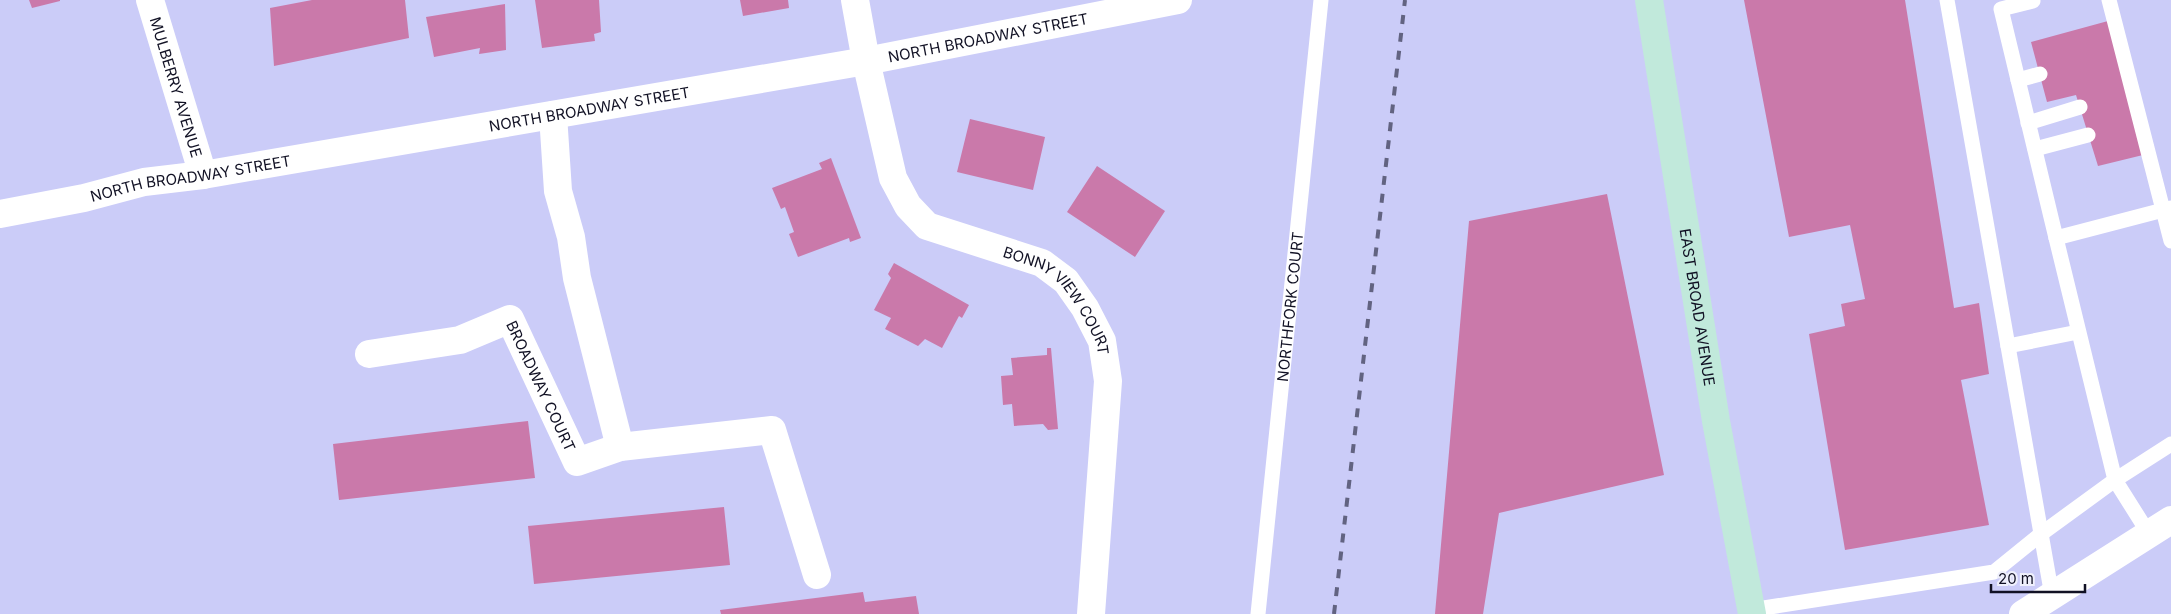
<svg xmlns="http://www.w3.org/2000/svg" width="2171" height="614" font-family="Inter,sans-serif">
  <rect width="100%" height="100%" fill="#cbccf8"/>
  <path fill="#ca79aa" d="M29,0H60V1L32,8Z
    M312,0H405L409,38L274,66L270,8Z
    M535,0H599L601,32L594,34L595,41L542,48Z
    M740,0H788L789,8L743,16Z
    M1744,0H1905L1954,308L1979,303L1989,374L1961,380L1989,525L1845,550L1809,334L1845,326L1841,304L1865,299L1850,225L1789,237Z
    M505,4L506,50L479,54L480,48L434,57L426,17Z
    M2108,21L2143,155L2098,166L2076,95L2047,102L2031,42Z
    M970,119L1045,137L1033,190L957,172Z
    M831,158L861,238L850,242L849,238L798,257L789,234L794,232L785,207L781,209L772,188L822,169L819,163Z
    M1097,166L1165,211L1135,257L1067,212Z
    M1607,194L1664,475L1499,513L1483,614H1435L1469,221Z
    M894,263L969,305L962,318L959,316L942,348L925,339L918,346L885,329L891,318L874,310L891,278L888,274Z
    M1047,348H1051L1058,429L1048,430L1043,424L1014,426L1012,404L1003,405L1001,376L1013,375L1011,358L1047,355Z
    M528,421L535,478L339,500L333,444Z
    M724,507L730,565L534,584L528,526Z
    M863,592L865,602L916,596L919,614H721L720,610Z"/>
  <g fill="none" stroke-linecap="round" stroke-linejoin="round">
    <g stroke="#fff" stroke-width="15">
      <path d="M1947,0L2052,596"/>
      <path d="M2109,0L2171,241"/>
      <path d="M2033,1L2001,9L2056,238L2171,208"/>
      <path d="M2018,80L2040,74"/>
      <path d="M2028,123L2080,107"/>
      <path d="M2035,149L2088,135"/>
      <path d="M2008,346L2078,332"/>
      <path d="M2149,534L2115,480L2171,444"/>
      <path d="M1751,610L1994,572L2041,534L2115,480L2056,238"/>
      <path id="s1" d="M1258,614L1321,0"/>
    </g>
    <g stroke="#fff" stroke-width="28">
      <path id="s2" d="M150,0L203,175"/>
      <path id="s3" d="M855,0L866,61L893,178L908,206L927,226L1042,263L1066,281L1085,308L1102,341L1108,381L1091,614"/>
      <path d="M553,115L558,191L571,237L577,278L620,447"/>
      <path id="s4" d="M369,354L460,340L510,319L577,462L620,447L772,430L817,575"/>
      <path d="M2023,614L2171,520"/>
    </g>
    <path stroke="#fff" stroke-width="28" id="s5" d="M0,214L84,198L144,182L203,175L866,61L1178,0"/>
    <path stroke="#c1e9db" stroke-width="28" id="s6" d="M1649,0L1716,421L1752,614"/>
    <path stroke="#626381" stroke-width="4" stroke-dasharray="9 9" stroke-linecap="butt" d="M1334,614L1405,0"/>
  </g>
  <g text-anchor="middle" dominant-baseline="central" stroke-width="5" stroke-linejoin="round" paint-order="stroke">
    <g font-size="15" fill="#111124" stroke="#eff0fc">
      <text stroke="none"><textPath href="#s5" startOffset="1004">NORTH BROADWAY STREET</textPath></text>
      <text stroke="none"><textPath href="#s2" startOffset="91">MULBERRY AVENUE</textPath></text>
      <text stroke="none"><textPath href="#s5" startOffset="599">NORTH BROADWAY STREET</textPath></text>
      <text stroke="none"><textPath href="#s5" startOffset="194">NORTH BROADWAY STREET</textPath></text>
      <text stroke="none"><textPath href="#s3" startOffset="399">BONNY VIEW COURT</textPath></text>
      <text stroke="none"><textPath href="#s1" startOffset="309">NORTHFORK COURT</textPath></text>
      <text stroke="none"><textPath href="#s6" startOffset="311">EAST BROAD AVENUE</textPath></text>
      <text stroke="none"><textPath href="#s4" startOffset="220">BROADWAY COURT</textPath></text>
    </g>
  </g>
  <path d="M1991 584v8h94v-8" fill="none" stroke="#111124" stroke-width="2.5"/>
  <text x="1998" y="584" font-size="15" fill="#111124" stroke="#eff0fc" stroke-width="4" paint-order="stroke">20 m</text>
</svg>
